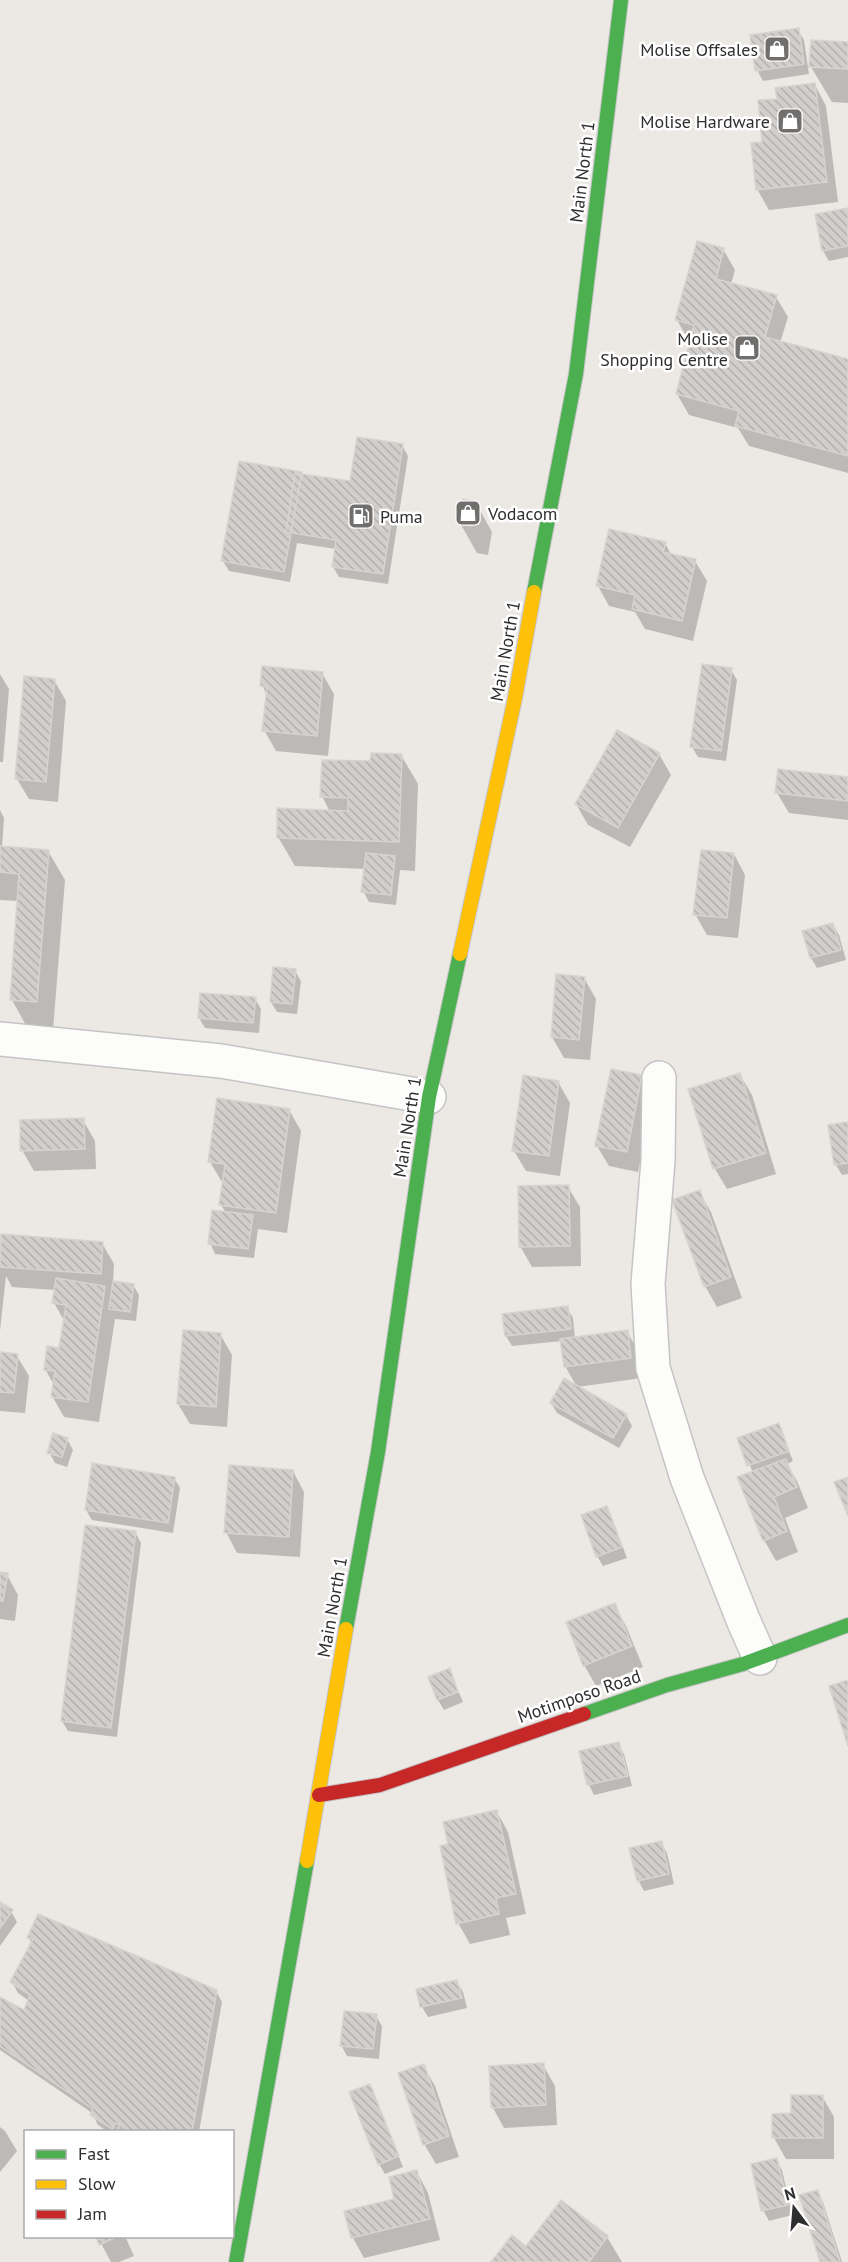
<svg xmlns="http://www.w3.org/2000/svg" width="848" height="2262" font-family="'PT Sans',sans-serif">
  <defs>
    <pattern id="building-back-hatch" width="6" height="6" patternUnits="userSpaceOnUse" patternTransform="scale(1.5)"><rect width="6" height="6" fill="#d1cecb"/><path d="M-1 5l2 2M0 0l6 6M5-1l2 2" fill="none" stroke="#b4b1af"/></pattern>
  </defs>
  <rect width="100%" height="100%" fill="#ece8e4"/>
  <path fill="#0003" d="M798,30L804,40L809,74L763,81L757,70Z
    M848,43V103L832,102L811,67Z
    M815,85L826,106L838,202L769,210L757,189L764,144L778,100Z
    M848,210V257L829,261L823,251Z
    M723,249L735,270L731,284L776,297L788,317L780,343L848,361V473L749,446L738,428L689,415L677,394L691,341H689L677,320Z
    M402,445L408,456L388,584L339,577L333,567L336,549L297,543L290,582L229,571L223,561L301,473L303,475L351,482Z
    M476,503L492,532L488,555L477,553L460,523Z
    M665,543L672,556L695,561L707,581L693,641L645,629L635,612L609,606L598,586Z
    M731,670L737,680L726,761L698,757L692,747Z
    M322,673L334,694L328,756L276,751L264,730L267,695L262,685Z
    M0,674L9,689L3,762H0Z
    M54,680L66,701L58,802L29,799L17,779Z
    M659,754L671,775L630,847L588,825L576,804Z
    M401,755L418,784L415,871L400,870L396,905L369,902L363,891L366,869L295,866L278,837L330,812L322,796L371,762Z
    M848,778V820L789,813L777,793Z
    M0,810L4,818L2,848L48,851L65,880L53,1030L28,1029L12,1000L19,901L0,900Z
    M734,854L745,875L738,938L707,935L695,914Z
    M833,925L839,935L846,960L817,968L811,958Z
    M295,971L301,981L297,1014L277,1012L271,1002Z
    M584,978L596,999L590,1060L564,1058L552,1037Z
    M255,999L261,1009L259,1033L205,1028L199,1018Z
    M740,1075L752,1095L776,1174L727,1189L715,1169L690,1090Z
    M641,1077L653,1097L638,1172L609,1166L597,1146Z
    M558,1082L570,1103L560,1176L526,1171L514,1151Z
    M289,1110L301,1131L287,1233L258,1229L254,1258L215,1254L210,1243L226,1213L221,1205L224,1182H222L210,1162Z
    M83,1120L95,1141L96,1169L34,1171L22,1150Z
    M848,1123V1174L842,1175L836,1165Z
    M568,1187L580,1207L581,1266L532,1267L520,1246Z
    M699,1192L711,1212L742,1298L717,1307L705,1286Z
    M0,1241L2,1244L102,1243L114,1264L113,1283L133,1285L139,1295L136,1321L115,1319L99,1422L64,1417L52,1396L54,1385L45,1369L61,1350L65,1322L54,1303L55,1290L12,1287L6,1276L0,1331Z
    M567,1308L573,1318L575,1339L627,1332L639,1352L642,1378L577,1387L565,1366L562,1341L512,1346L506,1336L504,1315Z
    M220,1334L232,1355L227,1427L190,1424L178,1404Z
    M0,1354L17,1356L29,1376L25,1413L0,1411Z
    M551,1403L626,1415L632,1426L619,1448L557,1413Z
    M778,1425L793,1461L787,1464L797,1481L808,1508L785,1518L798,1552L776,1561L764,1540L753,1473L739,1439Z
    M67,1439L73,1450L67,1467L55,1463L49,1452Z
    M293,1471L304,1492L300,1557L237,1553L226,1532Z
    M174,1478L180,1488L173,1533L92,1520L86,1510Z
    M607,1508L612,1518L627,1558L603,1566L597,1556Z
    M135,1532L141,1543L117,1737L68,1731L62,1721Z
    M0,1574L7,1575L18,1595L15,1621L0,1619Z
    M614,1605L626,1626L643,1667L596,1686L584,1665Z
    M449,1670L463,1702L444,1710L438,1700Z
    M618,1744L624,1754L632,1786L594,1795L589,1785Z
    M497,1812L508,1832L526,1914L506,1918L510,1935L470,1944L458,1923L450,1845Z
    M661,1843L667,1853L674,1884L644,1891L638,1880Z
    M0,1903L11,1911L17,1922L0,1946Z
    M39,1916L216,1991L222,2002L199,2132H108L98,2125L92,2113L0,2050V1998L25,2012L29,2001L18,1993L12,1982L32,1944L29,1938Z
    M457,1982L463,1992L467,2008L428,2017L422,2007L418,1990Z
    M376,2016L382,2026L379,2059L347,2056L341,2045Z
    M543,2065L555,2086L557,2125L504,2128L493,2108Z
    M423,2066L435,2086L459,2157L436,2164L424,2144Z
    M369,2086L403,2167L385,2174L379,2164Z
    M822,2096L834,2117V2159H786L774,2138L773,2115L793,2114Z
    M0,2127L5,2131L17,2151L0,2172Z
    M776,2160L782,2170L792,2215L769,2221L763,2210Z
    M417,2172L428,2193L440,2240L364,2258L353,2238L346,2212L396,2200Z
    M817,2192L823,2202L842,2262H821Z
    M561,2202L607,2237L622,2262H493L526,2248Z
    M97,2236H125L134,2256L119,2262H111Z"/>
  <path fill="url(#building-back-hatch)" stroke="#d7d4d0" stroke-width="1.5" d="M799,28L804,64L755,71L750,35Z
    M811,40L848,42V69L809,67Z
    M815,83L827,182L756,190L751,143L762,142L758,100L777,99L775,88Z
    M848,208V246L822,251L815,214Z
    M697,241L724,248L716,279L777,295L765,337L848,359V456L735,426L739,411L676,394L694,325L675,320Z
    M357,437L403,444L383,574L332,567L336,540L286,532L295,473L350,481Z
    M239,461L302,472L284,572L221,561Z
    M463,499L477,502L472,526L459,524Z
    M609,529L666,542L663,552L696,559L682,621L632,609L635,595L596,586Z
    M702,664L732,668L721,751L690,747Z
    M262,666L323,672L317,736L262,731L267,687L260,686Z
    M24,676L55,679L46,782L15,779Z
    M617,730L660,753L618,828L575,804Z
    M371,753L402,754L399,842L277,838V808L348,811V798L320,797L322,760L370,761Z
    M778,769L848,777V801L775,793Z
    M0,846L49,850L37,1002L10,1000L19,874L0,872Z
    M701,850L734,853L727,918L693,915Z
    M366,853L395,856L391,895L361,892Z
    M833,923L841,950L810,958L802,931Z
    M273,967L296,969L292,1004L270,1002Z
    M556,974L585,977L579,1040L551,1037Z
    M200,993L256,997L253,1023L198,1018Z
    M611,1069L642,1075L627,1152L595,1146Z
    M740,1073L766,1153L713,1169L688,1089Z
    M523,1075L559,1081L549,1156L512,1151Z
    M217,1098L290,1109L276,1213L219,1205L225,1164L208,1162Z
    M84,1118L85,1149L20,1151V1120Z
    M848,1122V1163L834,1165L828,1125Z
    M569,1185L570,1246L519,1247L518,1186Z
    M700,1190L731,1277L704,1287L672,1200Z
    M212,1210L253,1215L248,1249L208,1244Z
    M1,1234L103,1242L101,1274L0,1267Z
    M56,1278L105,1286L88,1402L51,1397L55,1371L44,1370L47,1346L59,1348L66,1305L52,1303Z
    M113,1281L134,1284L130,1312L109,1309Z
    M568,1306L571,1329L505,1336L502,1314Z
    M183,1330L221,1333L216,1407L177,1404Z
    M628,1330L631,1358L564,1367L560,1339Z
    M0,1352L18,1354L14,1393L0,1392Z
    M564,1378L627,1414L613,1438L550,1403Z
    M779,1423L789,1451L747,1466L737,1438Z
    M53,1433L68,1438L62,1457L47,1453Z
    M786,1459L797,1487L774,1497L787,1531L763,1541L737,1477Z
    M92,1463L175,1477L168,1523L85,1510Z
    M229,1465L293,1470L289,1537L224,1533Z
    M848,1477V1516L834,1482Z
    M607,1506L622,1547L596,1557L581,1515Z
    M85,1525L136,1531L111,1728L61,1721Z
    M0,1572L8,1573L3,1601H0Z
    M615,1603L632,1646L583,1666L566,1622Z
    M450,1668L458,1692L437,1700L428,1677Z
    M848,1680V1746L829,1686Z
    M619,1742L628,1776L587,1785L579,1751Z
    M497,1810L516,1894L496,1898L499,1914L456,1924L440,1846L448,1844L443,1822Z
    M662,1841L669,1874L637,1881L629,1848Z
    M0,1902L13,1910L0,1928Z
    M38,1914L217,1990L192,2132H119L117,2130L120,2125L115,2123L113,2129L90,2115L93,2109L0,2046V1997L24,2010L30,1995L10,1982L33,1939L27,1938Z
    M457,1980L462,1998L420,2007L416,1989Z
    M344,2011L377,2014L373,2049L340,2046Z
    M544,2063L546,2105L491,2108L489,2066Z
    M424,2064L449,2136L423,2145L398,2073Z
    M370,2084L399,2156L378,2165L349,2092Z
    M791,2095H823V2138H772V2114L791,2113Z
    M777,2158L788,2205L761,2211L751,2164Z
    M417,2170L430,2219L351,2238L344,2211L394,2199L389,2177Z
    M818,2190L840,2262H820L799,2195Z
    M561,2200L608,2236L589,2262H491L512,2235L526,2246Z
    M96,2236H119L99,2245Z"/>
  <g fill="none" stroke-linecap="round" stroke-linejoin="round">
    <g stroke="#c5c4c5" stroke-width="36">
      <path id="street" d="M0,1039L221,1061L429,1097
        M659,1078L658,1161L648,1284L653,1368L687,1478L744,1622L760,1658"/>
    </g>
    <g stroke="#c5c4c5" stroke-width="16">
      <path id="fast" d="M534,592L576,374L621,0
        M346,1629L378,1452L429,1097L460,954
        M584,1714L667,1685L743,1664L848,1625
        M236,2262L307,1861"/>
    </g>
    <g stroke="#c5c4c5" stroke-width="16">
      <path id="slow" d="M460,954L515,698L534,592
        M307,1861L346,1629"/>
    </g>
    <g stroke="#c5c4c5" stroke-width="16">
      <path id="jam" d="M319,1795L380,1785L584,1714"/>
    </g>
    <use href="#street" stroke="#fcfcfb" stroke-width="33"/>
    <use href="#fast" stroke="#4caf50" stroke-width="14"/>
    <use href="#slow" stroke="#ffc107" stroke-width="14"/>
    <use href="#jam" stroke="#c62828" stroke-width="14"/>
  </g>
  <defs>
    <g id="shop-square" transform="scale(1.35)"><rect x="-9" y="-9" width="18" height="18" rx="4" fill="#706f6e" stroke="#fff"/><path d="M-5-2.5h2.3a2.7 3.5 0 0 1 5.4 0H5L5.5 6h-11ZM-1.5-2.5h3a1.5 2.3 0 0 0-3 0Z" fill="#fff"/></g>
    <g id="fuel-square" transform="scale(1.35)"><rect x="-9" y="-9" width="18" height="18" rx="4" fill="#706f6e" stroke="#fff"/><path d="M-5.5-6h7V0h2V4h1.3V-2.5L3-4.5l.8-.8L6-3V5H2.5V1h-1V6h-7ZM-4.2-4.7v3.2H.2V-4.7Z" fill="#fff"/></g>
  </defs>
  <g fill-rule="evenodd">
    <use href="#shop-square" x="777" y="49"/>
    <use href="#shop-square" x="790" y="121"/>
    <use href="#shop-square" x="747" y="348"/>
    <use href="#shop-square" x="468" y="513"/>
    <use href="#fuel-square" x="361" y="516"/>
  </g>
  <g text-anchor="middle" dominant-baseline="central" stroke-width="5" stroke-linejoin="round" paint-order="stroke">
    <g font-size="18" fill="#2e2e2e" stroke="#fff" text-anchor="end">
      <text x="758" y="49">Molise Offsales</text>
      <text x="770" y="121">Molise Hardware</text>
      <text x="728" y="338">Molise<tspan x="728" dy="21">Shopping Centre</tspan></text>
      <text x="488" y="513" text-anchor="start">Vodacom</text>
      <text x="380" y="516" text-anchor="start">Puma</text>
    </g>
    <g font-size="18" fill="#2e2e2e" stroke="#fff">
      <text transform="translate(582 172) rotate(-83)">Main North 1</text>
      <text transform="translate(505 651) rotate(-80)">Main North 1</text>
      <text transform="translate(407 1127) rotate(-81)">Main North 1</text>
      <text transform="translate(332 1607) rotate(-80)">Main North 1</text>
      <text transform="translate(579 1696) rotate(-19)">Motimposo Road</text>
    </g>
  </g>
  <rect x="24" y="2130" width="210" height="108" fill="#ffffff" stroke="#ababab" stroke-width="1.5"/>
  <rect x="36" y="2150" width="30" height="9" fill="#4caf50" stroke="#ababab" stroke-width="1.5"/>
  <text x="78" y="2160" font-size="18" fill="#2e2e2e">Fast</text>
  <rect x="36" y="2180" width="30" height="9" fill="#ffc107" stroke="#ababab" stroke-width="1.5"/>
  <text x="78" y="2190" font-size="18" fill="#2e2e2e">Slow</text>
  <rect x="36" y="2210" width="30" height="9" fill="#c62828" stroke="#ababab" stroke-width="1.5"/>
  <text x="78" y="2220" font-size="18" fill="#2e2e2e">Jam</text>
  <g transform="translate(794 2208) rotate(344)" stroke="#ffffff" stroke-width="4.5" paint-order="stroke">
  <path d="M0-4.5L10 22L0 15L-10 22Z" fill="#2e2e2e"/>
  <text y="-9" font-size="16" font-weight="bold" text-anchor="middle" fill="#2e2e2e">N</text>
  </g>
</svg>
